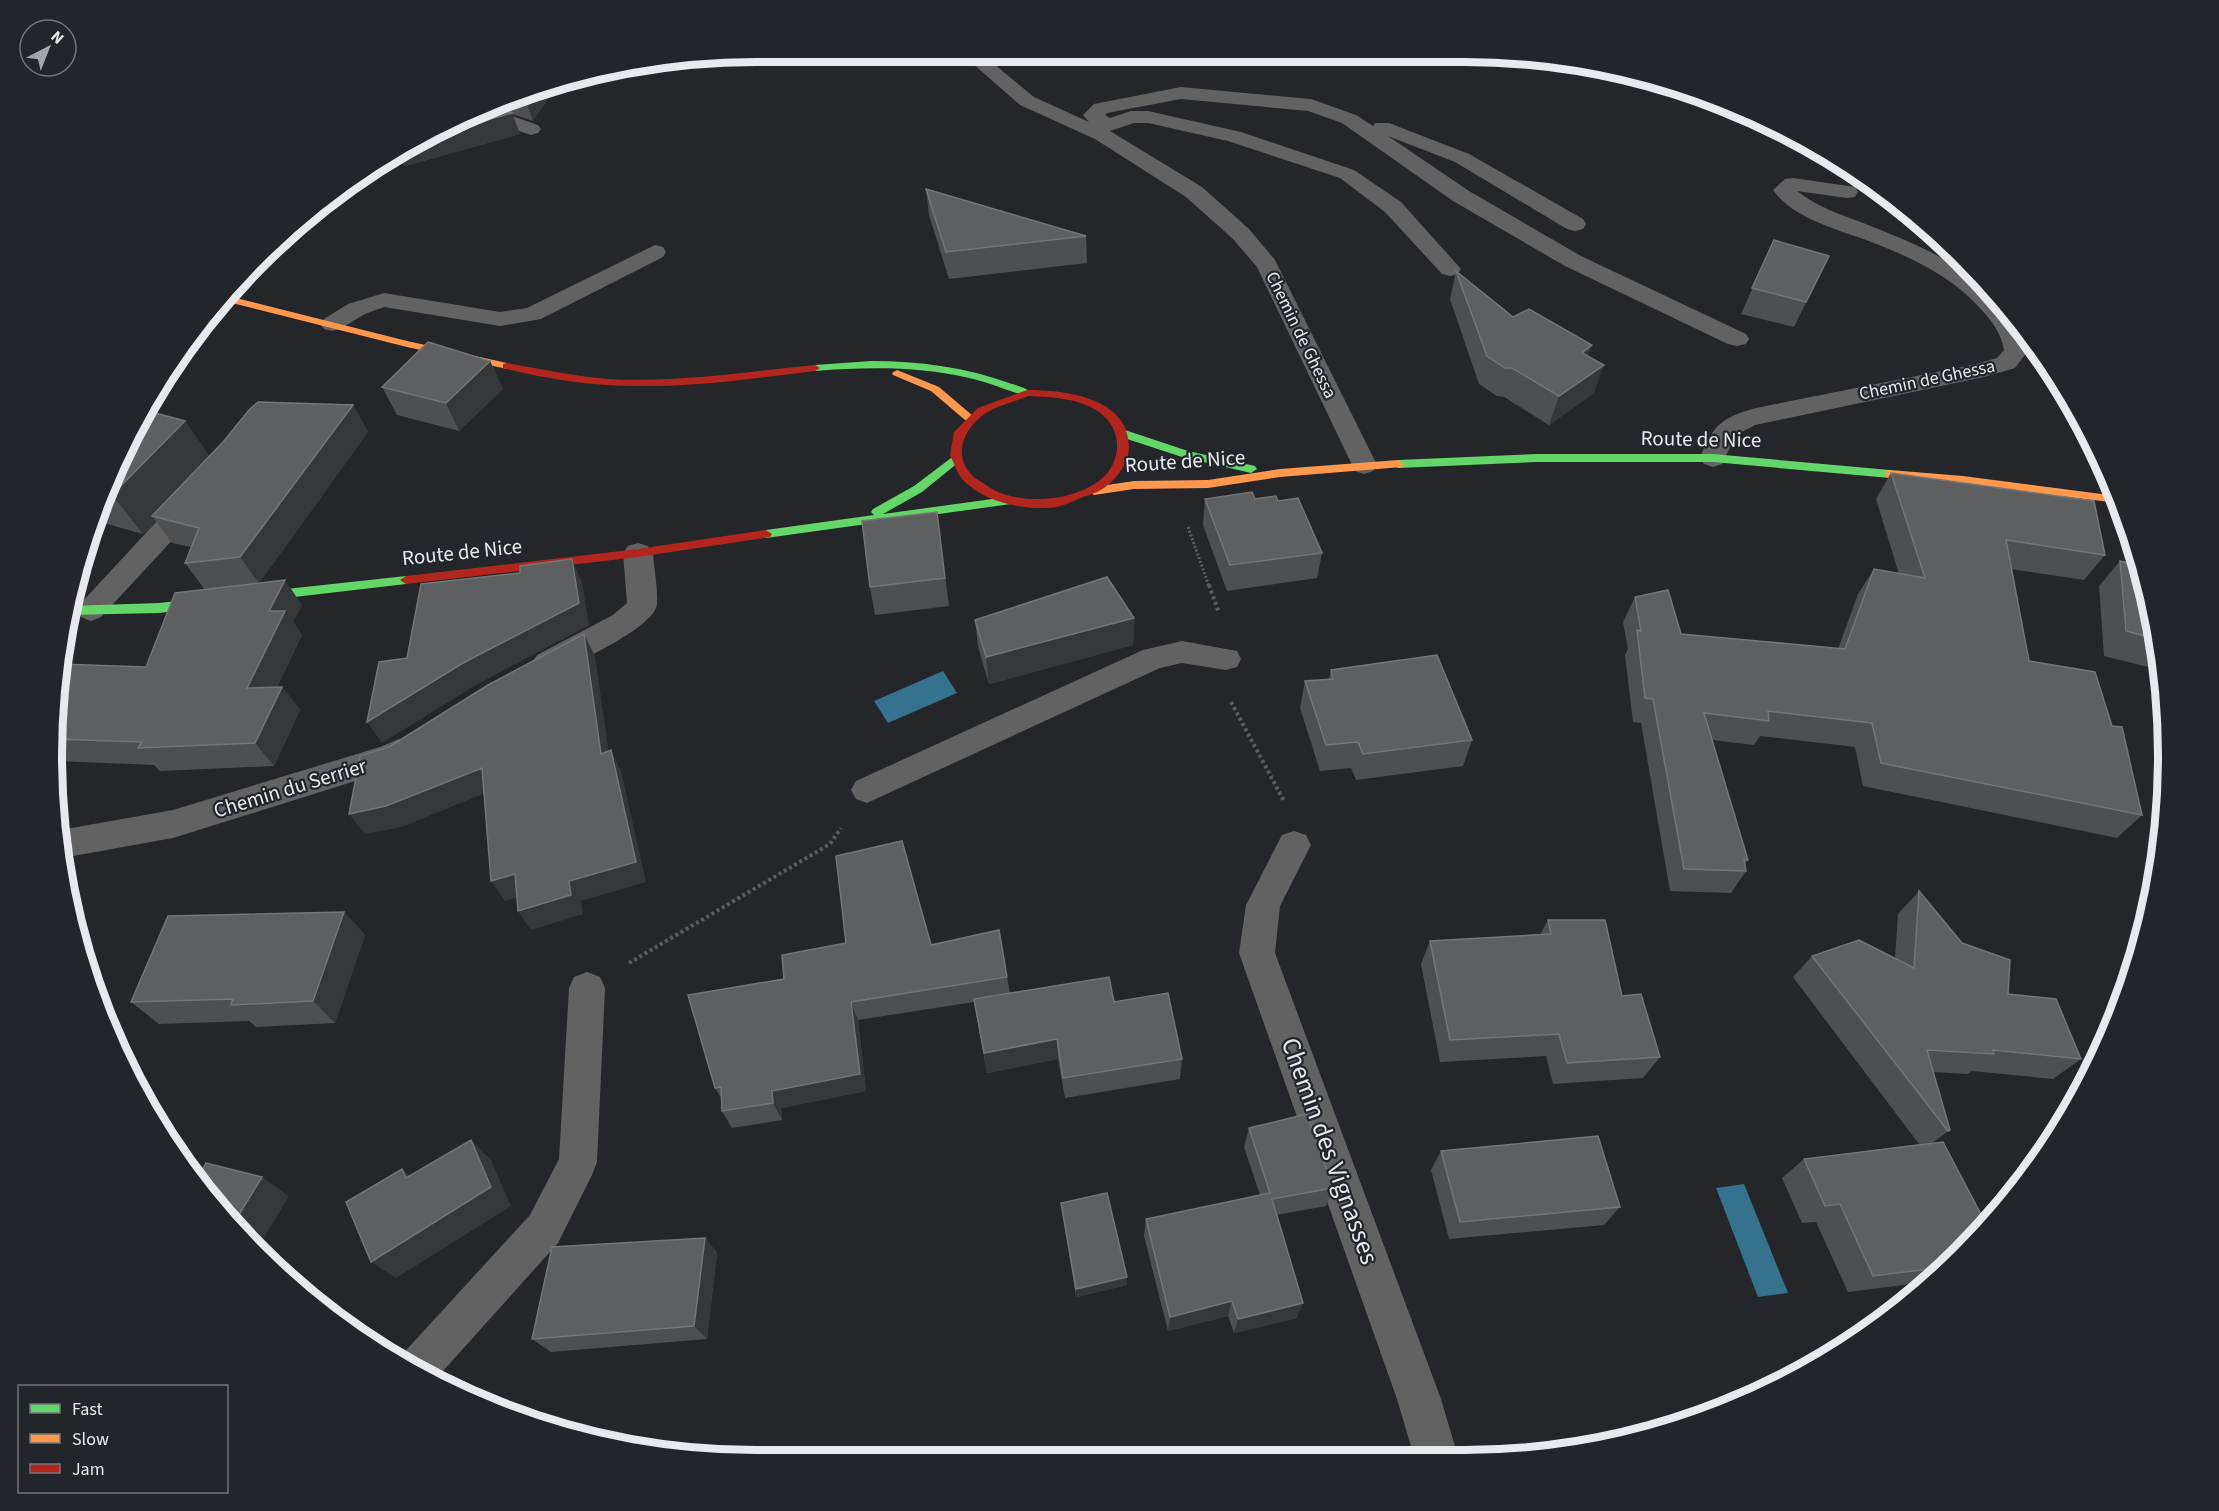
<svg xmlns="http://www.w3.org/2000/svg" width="2219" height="1511" font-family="'Source Sans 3',sans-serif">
  <rect width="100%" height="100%" fill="#242629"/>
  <path fill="#34728e" d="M943,671L957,693L888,723L874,701Z
    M1744,1184L1788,1293L1758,1297L1716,1188Z"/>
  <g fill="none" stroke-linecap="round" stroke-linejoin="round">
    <path stroke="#5b5c5d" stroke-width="3" stroke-dasharray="2 2" stroke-linecap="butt" d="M1188,527L1209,586"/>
    <path stroke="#5b5c5d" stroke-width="4" stroke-dasharray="3 3" stroke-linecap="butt" d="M1209,585L1219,613
      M1231,702L1284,801
      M629,963L830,844L841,828"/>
    <path fill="#636263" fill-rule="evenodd" d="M963,55H983L1034,97L1089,122L1083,115L1094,104L1181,87L1311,99L1356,115L1373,126L1375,123H1389L1469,154L1583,219L1586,224L1583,229L1575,231L1567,229L1455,162L1388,136L1469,191L1581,256L1746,334L1749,339L1746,344L1737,346L1728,344L1565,266L1453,201L1342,123L1308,111L1181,99L1107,113L1105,115L1110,118L1131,111H1148L1241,132L1354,170L1401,202L1461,269L1458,274L1450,276L1442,274L1385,212L1340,178L1228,141L1148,123H1134L1110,131L1202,187L1249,229L1275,260L1377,465L1373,471L1364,474L1355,471L1257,267L1233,239L1186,197L1095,139L1020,105Z
      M489,108L538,125L541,129L538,133L531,135L473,116Z
      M1793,178L1855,187L1858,192L1855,197L1847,198L1797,191C1817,207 1840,214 1863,223C1916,244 1966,263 2003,308C2015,322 2025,333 2028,351L2015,368L1984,377L1755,425L1736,435L1722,464L1713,467L1704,464L1700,458C1713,425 1722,417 1756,408L1972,365L1997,358L2004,350C2001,332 1991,320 1979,307C1951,276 1912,258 1874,243C1841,230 1794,220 1773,190L1785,179Z
      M655,245L663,247L666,252L663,257L541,319L500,326L384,307L365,314L340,329L332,331L324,329L320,324L324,319L348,304L384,293L500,312L527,308Z
      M193,491L203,493L206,500L203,507L101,617L91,621L81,617L77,610L81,603L183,493Z
      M1182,641L1237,651L1241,659L1237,667L1226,670L1182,663L1160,668L867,803L856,799L851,790L856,781L1143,650Z
      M1294,831L1306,835L1311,845L1280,906L1275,953L1441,1399L1459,1460H1415L1397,1399L1239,953L1246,905L1282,835Z
      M587,972L600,977L605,988L597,1162L592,1175L558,1243L434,1381L398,1359L530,1215L559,1159L569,988L574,977Z"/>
    <path fill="#636263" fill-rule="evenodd" d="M638,543L648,546L653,553C654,569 658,588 657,604C655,627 579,661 559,671L548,675L537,671L532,663L537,655L613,615L627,603L623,553L628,546Z
      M399,739L411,743L415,752L411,761L403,766L173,838L62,858L60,830L173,810L380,747Z"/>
    <path fill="#63d668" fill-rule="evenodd" d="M871,361C919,361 966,367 1012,384C1019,386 1027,388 1032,393L1027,396C1007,391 989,382 969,378C918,366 867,367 815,371L810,368L815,365Z
      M1122,429L1188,451L1255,466L1257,469L1251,473L1182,457L1118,436V430Z
      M1537,454H1713L1890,470L1896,474L1890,478L1713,462H1537L1398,468L1392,464L1398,460Z
      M955,455L961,459L959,462L922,492L883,514L1007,497L1011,498L1013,501L1011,504L766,538L760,534L766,530L874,515L871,512L873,509L914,486Z
      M406,576L412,580L406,584L159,613L68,615L69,606L159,603Z"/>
    <path fill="#ff974d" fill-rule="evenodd" d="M226,293L240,299L407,341L507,363L512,366L507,369L407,347L232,303L222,298Z
      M897,370L939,387L973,416V420H965L931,391L893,375L892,373Z
      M1398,460L1404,464L1402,467L1280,477L1208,488L1134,489L1094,495L1088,491L1094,487L1134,481L1208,480L1280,469Z
      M1890,470L1963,476L2117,496L2120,503L1886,477V471Z"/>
    <path fill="#b3261e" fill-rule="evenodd" d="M507,363C540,369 574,376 608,379C677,383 746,372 815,365L820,368L815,371C755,378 696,387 636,386C591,386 546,379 503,368V364Z
      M1027,390C1064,390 1128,397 1129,446C1129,460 1121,473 1111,482C1103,490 1094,494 1083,497C1075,500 1066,505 1057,507C1026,511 985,503 963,480C957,473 954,463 950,455L954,432L978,408ZM1028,396C1052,397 1079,398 1099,412C1127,432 1121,471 1091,486C1075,495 1056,499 1038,499C1020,499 1001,496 986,485C982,482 975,479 971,474C952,454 965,427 986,413C998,405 1015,402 1028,396Z
      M766,530L772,534L770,537L638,557L406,584L400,580L406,576L638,549Z"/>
  </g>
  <path fill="#4e4f51" d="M529,88L533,121L512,114L520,134L405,166L397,153Z
    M926,189L1086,236L1087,263L949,279L929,215Z
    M1774,240L1829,256L1794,327L1741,314Z
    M1456,271L1513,317L1588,356L1594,393L1549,425L1504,397L1497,396L1479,384L1450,299Z
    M490,361L503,389L459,431L397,415L382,387Z
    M353,405L368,432L259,583L302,605L293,622L302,635L277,687H282L300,710L274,766L160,771L154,765L56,761L53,709L146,667L205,590L185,563L191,547L172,543L156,521L143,534L93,520L105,486L185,421L209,456Z
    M1891,473L2105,555L2084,580L2011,569L2029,661L2142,815L2117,838L1863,786L1855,747L1760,736L1754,745L1712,740L1748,860L1745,864L1746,871L1731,893L1670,891L1641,723L1633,722L1625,655L1628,649L1623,622L1635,597L1681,634L1838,649L1858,594L1874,569L1899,574L1876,499Z
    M1205,499L1278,501L1322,553L1317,578L1227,591L1203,525Z
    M937,512L949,606L875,615L870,587Z
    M2120,561L2154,618L2160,670L2104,656L2099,586Z
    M1134,618L1133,645L989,684L978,647L975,620Z
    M1331,670L1472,740L1463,766L1356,780L1351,768L1320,771L1300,708L1305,681L1329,679Z
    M1919,891L1962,943L2008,994L2081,1059L2053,1079L1972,1071L1968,1074L1933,1072L1950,1130L1932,1143L1962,1253L1927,1282L1848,1292L1816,1222L1802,1223L1782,1178L1804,1159L1919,1144L1793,977L1812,956L1895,958L1898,914Z
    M344,912L365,935L335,1023L256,1027L249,1021L159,1024L131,1002Z
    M1548,920L1660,1057L1643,1078L1553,1084L1546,1056L1440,1062L1421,964L1430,941L1540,935Z
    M931,945L1007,977L1010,993L1114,1002L1182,1059L1180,1079L1065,1098L1058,1059L987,1073L974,1002L858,1020L866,1091L781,1108L782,1120L732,1128L722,1111V1099L715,1088L784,979Z
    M1249,1128L1333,1188L1326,1206L1276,1215L1297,1318L1234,1333L1228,1316L1168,1331L1144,1236L1146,1219L1260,1195L1244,1147Z
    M1441,1151L1620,1207L1604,1225L1449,1239L1431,1170Z
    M1061,1203L1127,1277V1285L1076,1297Z
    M705,1238L717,1253L707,1339L551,1352L532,1339Z"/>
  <path fill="#36373a" d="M561,81L533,121L524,96L530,88Z
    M512,113L520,134L405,166L399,153L434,135Z
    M1829,256L1817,281L1794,327L1806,302Z
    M1592,345L1582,373V353Z
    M490,361L503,389L459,431L446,403Z
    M1604,365L1594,393L1549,425L1559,396Z
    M353,405L368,432L259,583L240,557Z
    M185,421L212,461L152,516L156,521L143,534L112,495Z
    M572,559L582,582L589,625L476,685L382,743L367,722Z
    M285,580L302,605L293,622L302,635L265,711L247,688L269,611Z
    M1134,618L1133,645L989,684L986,657Z
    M584,634L595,656L612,774L601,754Z
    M282,687L300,710L274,766L255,743Z
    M611,750L621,771L646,882L581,901L583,914L531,930L518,911L569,881Z
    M482,768L495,789L402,827L365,834L349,814Z
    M515,874L529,894L505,901L491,881Z
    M344,912L365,935L335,1023L313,1001Z
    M851,1002L858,1020L866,1091L781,1108L782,1120L773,1103L772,1091Z
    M1057,1039L1058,1059L987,1073L984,1053Z
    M471,1140L491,1160L511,1206L396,1278L371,1262Z
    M402,1169L425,1187L406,1178Z
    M262,1177L289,1196L256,1251L234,1223Z
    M705,1238L717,1253L707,1339L694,1326Z
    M1127,1277V1285L1076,1297V1289Z
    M1232,1301L1228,1316L1168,1331L1170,1317Z
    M1303,1303L1297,1318L1234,1333L1238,1319Z
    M703,1448L713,1456L701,1455Z"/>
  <path fill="#5e5f61" stroke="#747577" stroke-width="1.5" d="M530,88L524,96L518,94L529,88Z
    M492,107L512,113L434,135Z
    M926,189L1086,236L946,252Z
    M1774,240L1829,256L1806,302L1752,288Z
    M1456,271L1513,317L1529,309L1592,345L1582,353L1604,365L1559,396L1512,368H1505L1487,356Z
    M428,342L490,361L446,403L382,387Z
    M258,402L353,405L240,557L185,563L199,528L152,516L223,442L249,410Z
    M148,411L185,421L112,495L103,492L105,486Z
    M1891,473L2094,501L2105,555L2006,540L2029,661L2095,672L2112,726L2122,727L2142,815L1881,763L1872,723L1768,711L1769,721L1704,713L1748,860H1744L1746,871L1684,869L1653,699L1645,698L1637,630L1641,631L1635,597L1668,590L1681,634L1845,649L1874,569L1925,578Z
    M1252,492L1255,499L1276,496L1278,501L1298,498L1322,553L1230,565L1205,499Z
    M937,512L945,578L870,587L862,521Z
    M572,559L579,603L463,663L367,722L379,662L407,658L421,584L520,573V566Z
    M2120,561L2138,565L2154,618L2156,639L2126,631Z
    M1107,577L1134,618L986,657L975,620Z
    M285,580L269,611H285L247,688L282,687L255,743L138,748L142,742L54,739L53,709L60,664L146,667L175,593Z
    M584,634L601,754L611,750L636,862L569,881L571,895L518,911L515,874L491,881L482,768L386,806L349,814L360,756L389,747L488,685Z
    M1437,655L1472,740L1363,754L1358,742L1326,745L1305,681L1333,679L1331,670Z
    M902,841L931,945L999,930L1007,977L851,1002L860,1074L772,1091L773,1103L722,1111L721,1087L715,1088L688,995L784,979L782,955L846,943L836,856Z
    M1919,891L1962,943L2010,960L2008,994L2056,999L2081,1059L1993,1050L1994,1054L1927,1050L1950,1130L1948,1131L1812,956L1859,940L1914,968Z
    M344,912L313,1001L231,1005L233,999L131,1002L168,916Z
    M1548,920H1605L1622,996L1641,994L1660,1057L1567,1063L1559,1034L1450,1040L1430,941L1551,934Z
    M1109,977L1114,1002L1168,993L1182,1059L1063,1078L1057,1039L984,1053L974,999Z
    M1307,1114L1333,1188L1272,1199L1303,1303L1238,1319L1232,1301L1170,1317L1146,1219L1270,1193L1249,1128Z
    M1598,1136L1620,1207L1460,1222L1441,1151Z
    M471,1140L491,1187L371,1262L346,1202L402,1169L406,1178Z
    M1943,1142L1986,1224L1962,1253L1945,1267L1873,1276L1840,1204L1825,1206L1804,1159Z
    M206,1163L262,1177L234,1223L198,1177Z
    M1107,1193L1127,1277L1076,1289L1061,1203Z
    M705,1238L694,1326L532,1339L552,1247Z
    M611,1444L703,1448L701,1455L618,1447Z"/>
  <g text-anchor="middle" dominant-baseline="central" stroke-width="4.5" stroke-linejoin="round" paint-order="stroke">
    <g font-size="18" fill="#e7e9ec" stroke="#22262b">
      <text transform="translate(1301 335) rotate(64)">Chemin de Ghessa</text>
      <text transform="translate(1927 380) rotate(-12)">Chemin de Ghessa</text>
    </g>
    <g font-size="21" fill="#e7e9ec" stroke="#22262b">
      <text transform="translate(1701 439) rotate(1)">Route de Nice</text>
      <text transform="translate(1185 461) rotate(-4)">Route de Nice</text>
      <text transform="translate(462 552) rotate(-6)">Route de Nice</text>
      <text transform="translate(290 788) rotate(-17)">Chemin du Serrier</text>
    </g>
    <g font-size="26" fill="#e7e9ec" stroke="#22262b">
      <text transform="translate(1330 1151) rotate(70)">Chemin des Vignasses</text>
    </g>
  </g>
  <path d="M0 0H2219V1511H0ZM756 62H1464A694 694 0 0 1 2158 756V756A694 694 0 0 1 1464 1450H756A694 694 0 0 1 62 756V756A694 694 0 0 1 756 62Z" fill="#22262b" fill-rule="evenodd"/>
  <path fill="none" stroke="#e7e9ec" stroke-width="8" d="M756 62H1464A694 694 0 0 1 2158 756V756A694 694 0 0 1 1464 1450H756A694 694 0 0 1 62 756V756A694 694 0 0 1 756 62Z"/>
  <rect x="18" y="1385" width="210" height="108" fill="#22262b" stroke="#717478" stroke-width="1.5"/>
  <rect x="30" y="1404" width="30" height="9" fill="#63d668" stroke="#717478" stroke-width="1.5"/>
  <text x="72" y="1415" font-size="18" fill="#e7e9ec">Fast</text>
  <rect x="30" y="1434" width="30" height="9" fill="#ff974d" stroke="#717478" stroke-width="1.5"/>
  <text x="72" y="1445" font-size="18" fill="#e7e9ec">Slow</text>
  <rect x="30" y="1464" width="30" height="9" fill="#b3261e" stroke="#717478" stroke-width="1.5"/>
  <text x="72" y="1475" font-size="18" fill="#e7e9ec">Jam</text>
  <g transform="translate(48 48) rotate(42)"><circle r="28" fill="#22262b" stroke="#717478" stroke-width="1.5"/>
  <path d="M0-4.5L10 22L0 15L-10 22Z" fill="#a3a5a8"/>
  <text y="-9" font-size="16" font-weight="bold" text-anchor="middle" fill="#e7e9ec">N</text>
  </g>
</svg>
